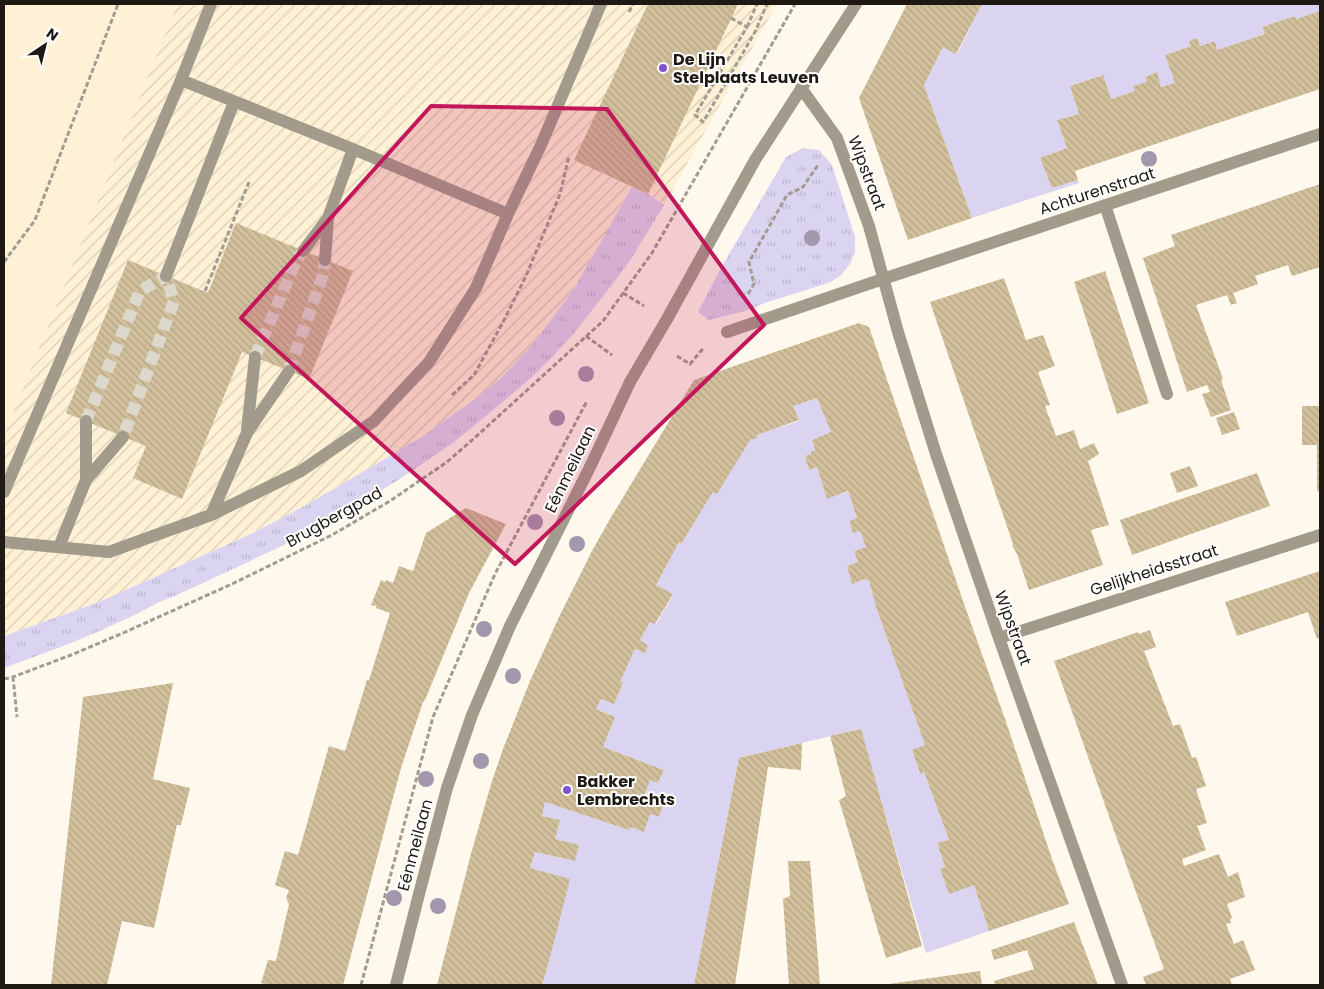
<svg xmlns="http://www.w3.org/2000/svg" width="1324" height="989" font-family="Poppins,sans-serif">
  <defs>
    <pattern id="industrial-furrows" width="10" height="10" patternUnits="userSpaceOnUse" patternTransform="scale(1.25)"><rect width="10" height="10" fill="#fef1d6"/><path d="M-1 1l2-2M0 10L10 0M9 11l2-2" fill="none" stroke="#d9ceb7"/></pattern>
    <pattern id="grass-tufts" width="24" height="20" patternUnits="userSpaceOnUse" patternTransform="scale(1.25)"><rect width="24" height="20" fill="#dbd4f1"/><path d="M3 7l-1-3M5 7V3M7 7l1-3M15 17l-1-3M17 17v-4M19 17l1-3" fill="none" stroke="#bcb5ce"/></pattern>
    <pattern id="building-back-hatch" width="6" height="6" patternUnits="userSpaceOnUse" patternTransform="scale(1.25)"><rect width="6" height="6" fill="#d2c09c"/><path d="M-1 5l2 2M0 0l6 6M5-1l2 2" fill="none" stroke="#b4a486"/></pattern>
  </defs>
  <rect width="100%" height="100%" fill="#fff9ed"/>
  <path fill="#fef1d6" d="M4,4H177L4,436Z"/>
  <path fill="url(#industrial-furrows)" d="M177,4H777L664,205L648,194L633,187L574,289L533,344L501,378L471,402L420,438L310,503L253,533L99,602L4,636V436Z"/>
  <path fill="url(#grass-tufts)" d="M803,148L819,150L832,165L855,237V252L850,264L841,275L831,282L765,303L745,311L709,320L698,312L722,266L786,157Z
    M632,187L648,194L664,205L631,259L618,277L574,333L554,355L532,377L486,416L454,442L403,477L331,522L282,546L177,595L157,603L139,613L102,630L61,647L4,668V636L99,602L253,533L310,503L420,438L471,402L501,378L533,344L574,289Z"/>
  <path fill="#dbd4f1" d="M982,4H1320V11L1296,19L1295,16L1262,27L1265,34L1217,50L1215,41L1200,46L1197,38L1190,41L1191,46L1165,55L1175,83L1161,87L1156,72L1146,77L1147,82L1135,91L1111,99L1102,75L1070,86L1079,114L1057,120L1067,148L1040,158L1052,188L1078,180L1079,183L972,218L924,85L943,47L957,54Z
    M817,398L831,432L812,440L815,450L811,452V454L805,456L809,470L817,467L827,498L848,492L857,518L849,521L853,533L860,531L866,547L854,551L858,562L847,566L852,583L865,579L869,581L876,607L925,745L912,750L919,773L924,772L949,840L937,844L945,867L940,869L949,893L974,885L989,931L926,953L860,729L739,758L694,985H542L552,950L560,915L530,868L535,852L574,861L579,846L555,839L560,820L542,816L545,802L629,830L631,827L644,831L650,814L659,817L664,804L644,797L650,780L658,783L664,770L603,747L615,717L596,709L601,699L614,703L623,684L620,682L635,649L645,653L648,647L640,640L650,622L656,624L673,595L656,585L679,542L681,544L713,492L750,440L758,438L757,435L799,421L793,406Z"/>
  <path fill="url(#building-back-hatch)" d="M648,4H738L648,194L574,160Z
    M907,4H982L956,54L943,47L924,85L972,218L908,240L859,98Z
    M1320,11V89L1075,171L1078,180L1052,188L1040,158L1067,148L1057,120L1079,114L1070,86L1103,75L1111,99L1135,91L1133,86L1147,82L1145,77L1157,72L1161,87L1175,83L1165,55L1191,46L1189,41L1197,38L1200,46L1215,41L1217,50L1265,34L1262,27L1295,16L1296,19Z
    M1320,184V267L1292,276L1288,265L1255,276L1258,284L1233,293L1237,303L1231,305L1227,295L1196,305L1223,379L1221,380L1231,410L1211,417L1202,394L1210,392L1207,385L1187,392L1143,258L1175,246L1171,235Z
    M236,223L353,271L309,379L242,352L182,499L133,478L146,446L66,413L128,260L208,293Z
    M1105,271L1149,403L1117,414L1074,282Z
    M1004,278L1026,340L1043,335L1055,366L1038,372L1050,405L1045,406L1056,436L1074,430L1080,449L1094,443L1099,454L1088,461L1109,525L1091,530L1103,565L1029,590L1017,554L1012,545L1013,544L930,302Z
    M859,323L869,327L962,598L1005,719L1052,859L1069,904L989,931L974,885L949,894L940,869L945,867L937,843L949,840L924,772L920,774L912,750L925,745L876,607L869,581L865,579L852,584L847,566L858,562L854,551L866,547L860,531L853,533L849,521L857,518L848,491L827,499L817,467L809,470L805,456L811,454V452L815,450L812,440L831,432L817,398L793,406L799,420L757,435L758,438L750,440L717,494L713,492L681,544L679,542L656,585L673,594L655,624L650,622L640,640L648,646L645,653L635,649L620,682L623,683L614,704L601,699L596,709L615,717L603,747L664,770L658,783L650,780L644,797L664,804L659,817L650,814L644,832L631,827L629,830L545,802L542,816L560,820L555,839L579,845L575,861L535,852L530,868L570,879L552,950L542,985H437L471,854L491,784L503,749L530,681L560,615L592,551L610,519L694,380Z
    M1302,406H1320V492L1317,491V445H1302Z
    M1234,412L1240,429L1222,435L1216,418Z
    M1190,466L1198,486L1177,493L1170,473Z
    M1257,473L1270,506L1132,555L1120,520Z
    M466,508L506,524L469,593L425,700L423,702L401,768L343,985H270L261,983L268,960L276,961L289,904L286,898L289,890L275,885L285,851L298,855L329,746L345,751L367,680H369L390,613L376,608V606L371,605L381,580L386,582V580L393,583L399,566L413,571L426,533Z
    M1320,571V638L1317,639L1308,612L1237,636L1225,602Z
    M1150,630L1156,647L1144,651L1173,726L1180,724L1192,758L1196,757L1206,786L1196,789L1207,823L1197,826L1206,850L1182,859L1184,866L1219,854L1228,877L1238,872L1245,897L1227,904L1232,918L1230,920L1231,923L1226,924L1234,944L1243,940L1255,970L1230,979L1232,985H1146L1143,977L1164,969L1133,884L1054,661L1138,632L1139,634Z
    M173,683L153,779L190,788L181,825H177L154,928L122,921L107,985H51L83,697Z
    M861,729L922,946L886,958L839,800L846,796L830,736Z
    M802,743L801,770L768,767L735,985H694L739,758Z
    M788,861H810L820,985H789L783,899L790,896Z
    M1074,922L1098,985H995L994,981L1034,969L1027,950L994,960L991,950Z
    M980,971L982,985H889V984Z"/>
  <g fill="none" stroke-linecap="round" stroke-linejoin="round">
    <path stroke="#ddd8cc" stroke-width="12" stroke-dasharray="12 6" stroke-linecap="butt" d="M255,357L296,261L303,251
      M289,371L323,275L325,260
      M86,421L140,291L166,276L174,301L123,437"/>
    <path stroke="#a29c92" stroke-width="3" stroke-dasharray="5 2.5" stroke-linecap="butt" d="M629,12L633,4
      M731,18L747,27L695,115L703,122L755,32L767,4
      M747,27L757,4
      M4,262L35,220L118,4
      M205,291L249,182
      M623,293L644,306
      M748,294L754,284L749,262L787,195L803,187L818,165
      M586,336L612,355
      M677,356L690,364L700,352L704,348
      M452,395L474,375L502,324L526,276L560,194L569,156
      M13,677L17,717
      M4,679L13,677L71,655L123,633L232,584L332,535L390,501L447,462L480,433L603,321L652,253L795,4
      M361,985L433,717L495,574L587,401"/>
    <path stroke="#a29b8b" stroke-width="12" d="M181,80L353,149L508,214
      M801,88L837,138L869,226L898,332L936,454L999,638L1122,985
      M1105,205L1167,394
      M303,251L328,218
      M325,260L328,218L353,149
      M166,276L234,102
      M727,332L883,279L1320,134
      M86,421V480
      M247,430L255,357
      M4,492L181,80L211,4
      M211,515L247,433L289,371
      M4,542L109,552L211,515L301,471L374,421L429,362L476,288L508,214L541,145L601,4
      M59,547L86,480L123,437
      M999,638L1320,535
      M396,985L419,894L447,788L472,715L510,626L590,467L630,382L667,319L755,160L856,4"/>
  </g>
  <g fill="#a297ad">
    <circle cx="1149" cy="159" r="8"/>
    <circle cx="812" cy="238" r="8"/>
    <circle cx="586" cy="374" r="8"/>
    <circle cx="557" cy="418" r="8"/>
    <circle cx="535" cy="522" r="8"/>
    <circle cx="577" cy="544" r="8"/>
    <circle cx="484" cy="629" r="8"/>
    <circle cx="513" cy="676" r="8"/>
    <circle cx="481" cy="761" r="8"/>
    <circle cx="426" cy="779" r="8"/>
    <circle cx="394" cy="898" r="8"/>
    <circle cx="438" cy="906" r="8"/>
  </g>
  <path fill="#c2185b" fill-opacity="0.2" stroke="#c2185b" stroke-width="4" stroke-linejoin="round" d="M431,106L607,109L764,325L515,564L241,318Z"/>
  <g fill="#8054cd" stroke="#fff" stroke-width="2">
    <circle cx="663" cy="68" r="5"/>
    <circle cx="567" cy="790" r="5"/>
  </g>
  <g text-anchor="middle" dominant-baseline="central" stroke-width="4" stroke-linejoin="round" paint-order="stroke">
    <g font-size="16" font-weight="bold" fill="#1e1a13" stroke="#fff" text-anchor="start">
      <text x="673" y="59">De Lijn<tspan x="673" dy="18">Stelplaats Leuven</tspan></text>
      <text x="577" y="781">Bakker<tspan x="577" dy="18">Lembrechts</tspan></text>
    </g>
    <g font-size="16" fill="#1e1a13" stroke="#fff">
      <text transform="translate(867 173) rotate(69)">Wipstraat</text>
      <text transform="translate(1097 191) rotate(-18)">Achturenstraat</text>
      <text transform="translate(570 469) rotate(-64)">Eénmeilaan</text>
      <text transform="translate(334 517) rotate(-29)">Brugbergpad</text>
      <text transform="translate(1154 570) rotate(-18)">Gelijkheidsstraat</text>
      <text transform="translate(1013 628) rotate(70)">Wipstraat</text>
      <text transform="translate(415 845) rotate(-75)">Eénmeilaan</text>
    </g>
  </g>
  <rect width="1324" height="989" fill="none" stroke="#1e1a13" stroke-width="10"/>
  <g transform="translate(45 45) rotate(35)" stroke="#ffffff" stroke-width="4" paint-order="stroke">
  <path d="M0-4L9 19L0 12L-9 19Z" fill="#1e1a13"/>
  <text y="-8" font-size="14" font-weight="bold" text-anchor="middle" fill="#1e1a13">N</text>
  </g>
</svg>
